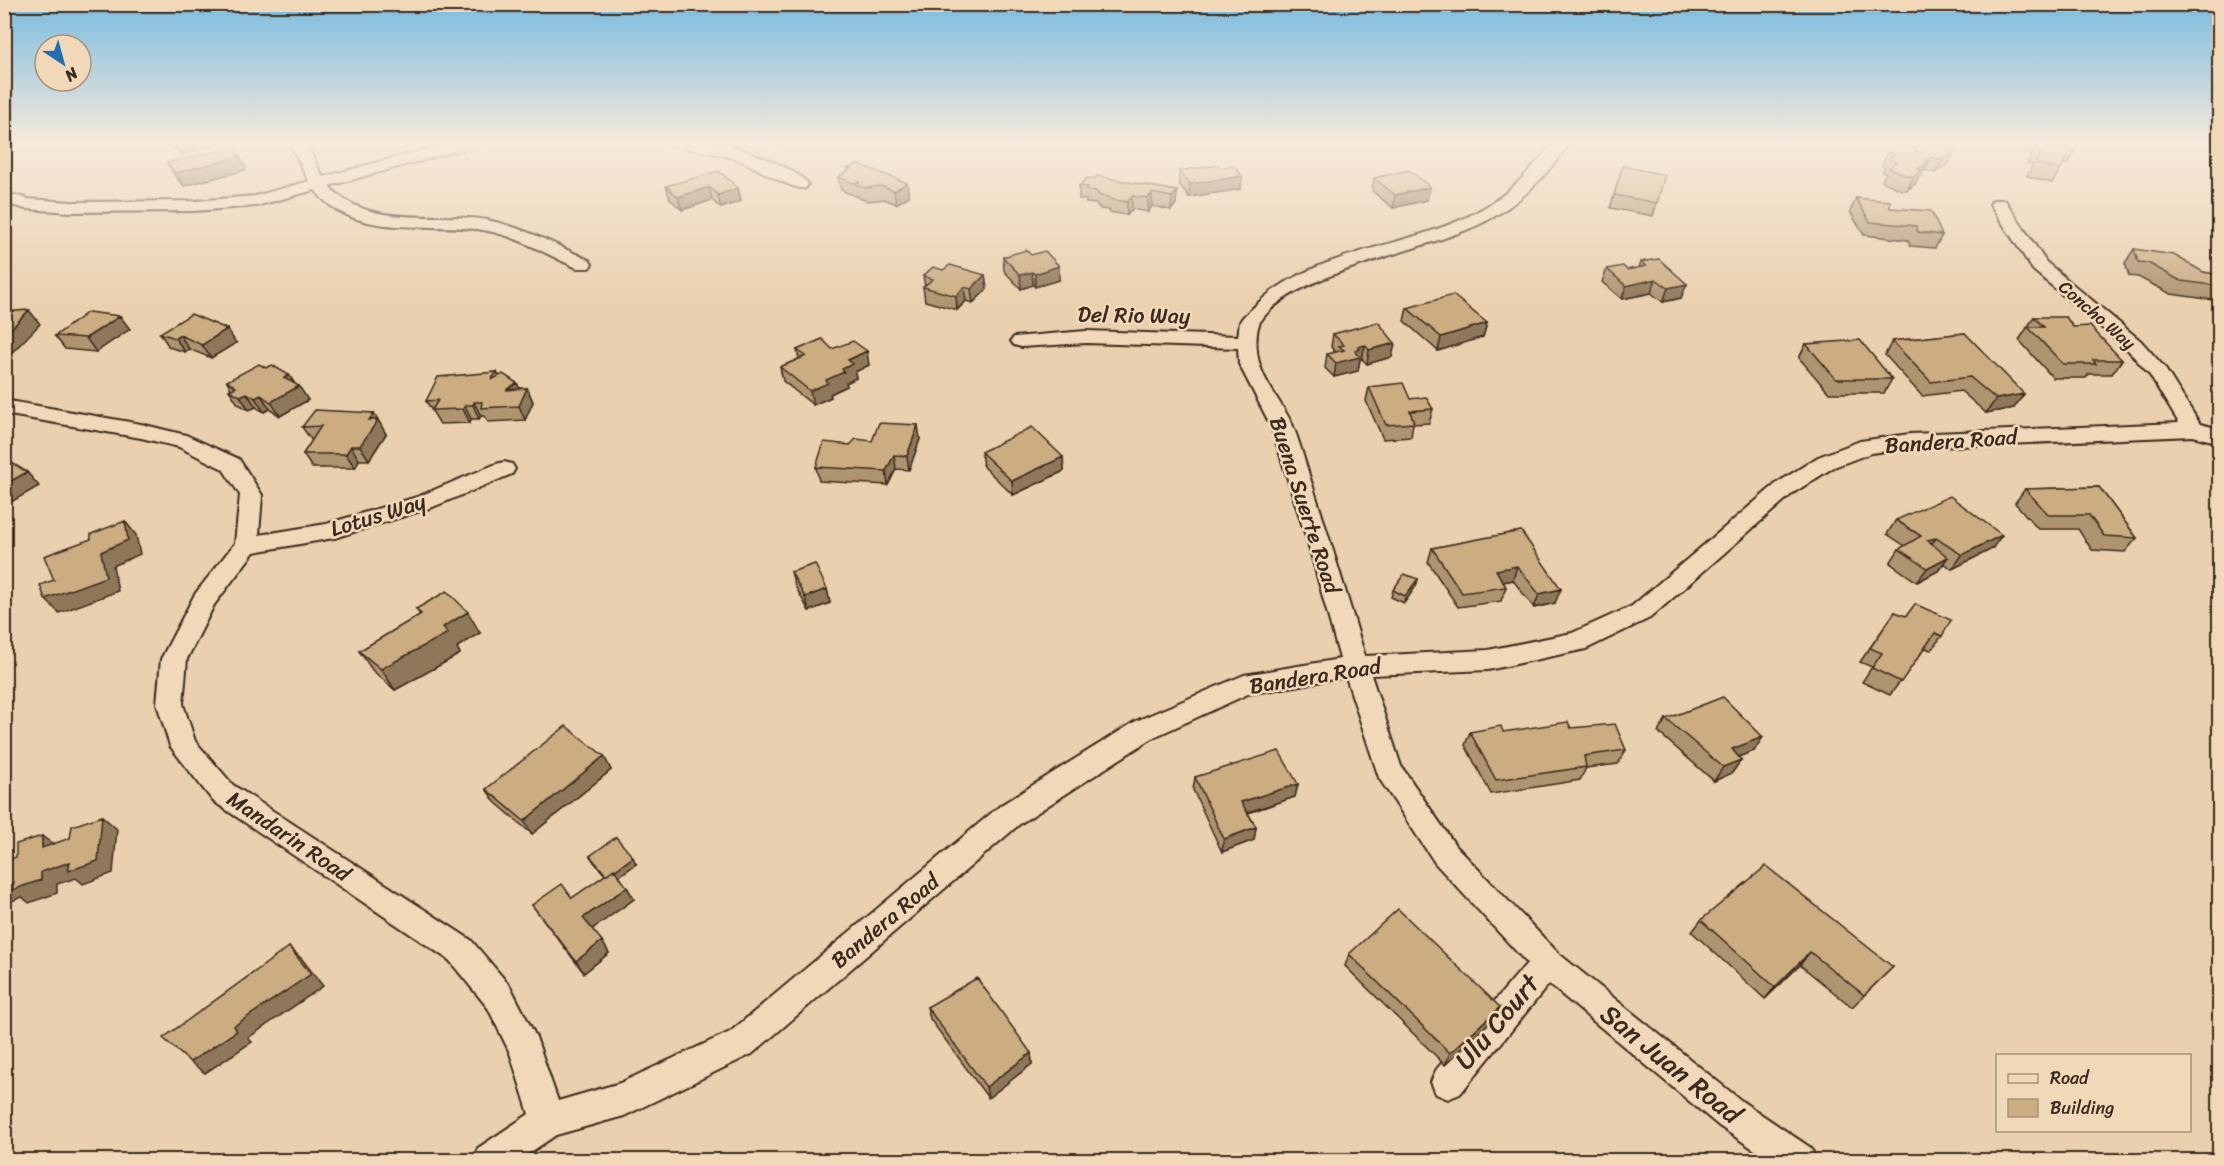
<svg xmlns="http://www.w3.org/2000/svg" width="2224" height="1165" font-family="Sriracha,sans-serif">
  <rect width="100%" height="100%" fill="#ead0ae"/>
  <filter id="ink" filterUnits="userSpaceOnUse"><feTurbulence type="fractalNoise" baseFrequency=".0167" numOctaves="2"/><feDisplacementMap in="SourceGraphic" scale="12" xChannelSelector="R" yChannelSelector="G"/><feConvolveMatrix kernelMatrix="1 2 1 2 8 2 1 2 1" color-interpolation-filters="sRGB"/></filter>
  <g filter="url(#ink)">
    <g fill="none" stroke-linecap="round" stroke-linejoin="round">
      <g stroke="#3b2a1e" stroke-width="4">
        <path id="minor" d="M289,142H305L323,177L453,142H480L478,145L329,186C368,230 436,211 487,220C523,227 556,245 589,260L592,264L589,268H577C548,255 519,237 488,231C433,220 354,242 315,190L256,206L195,211L71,212L26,209L4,203V192L28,199L71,202L195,201L255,196L309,181Z
          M669,142C683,142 697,141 711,142C732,144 796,167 808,184L806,188C792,191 753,165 737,159C724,154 674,148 669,142Z
          M1554,142H1571C1548,174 1521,203 1486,221C1430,251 1292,271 1260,322C1255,332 1256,352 1259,362C1264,383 1284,406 1293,426C1301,446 1306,467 1313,487C1331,543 1348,599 1365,656L1488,650L1572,633L1632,606L1777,483L1818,457L1860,441L1910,434L2179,423L2149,374L2127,349L2033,270L1990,204L1993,200H2005L2046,262L2141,341L2164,367L2200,424L2220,429V443L2193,436L1910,448L1871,453L1834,467L1793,493L1650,618L1586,649L1488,670L1371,675L1401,766L1455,845L1558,953L1743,1102L1811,1148L1816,1160H1770L1719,1126L1549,984L1460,1094L1448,1099L1436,1094L1431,1082L1436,1070L1527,963L1435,863L1379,778L1346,677L1248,694L1154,737L1021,823L752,1054L624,1116L556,1135L519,1160H473L478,1148L529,1114L510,1053L488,1008L449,960L213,801L170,746L157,704L161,659L195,594L235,543L240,495L223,469L179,447L141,438L4,414V400L141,424L186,435L239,459L262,495L259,535L326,524L417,497L496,464L504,462L512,464L515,469L512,474L433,507L334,538L254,552L214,605L187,659L183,704L195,741L233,785L471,940L510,986L536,1037L558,1101L620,1083L730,1032L1001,805L1136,721L1244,675L1340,659L1308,543L1271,426L1239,364L1238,348L1086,343L1021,347L1014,345L1011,341L1014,337L1086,331L1238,336C1239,332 1239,326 1240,322C1242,317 1248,312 1252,309C1307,251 1404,249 1473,214C1510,195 1528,173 1554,142Z"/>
      </g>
      <use href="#minor" fill="#f1d8b9" fill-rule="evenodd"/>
    </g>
    <path fill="#af946f" stroke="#3b2a1e" stroke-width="1.5" d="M166,142H215L216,144L182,154L167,145Z
      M766,142H787L781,146Z
      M2030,142H2081L2067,165L2063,164L2052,183L2027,176L2033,165L2027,163L2032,155L2024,153Z
      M1916,151L1949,163L1935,173L1925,170L1921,176L1918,178L1915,184L1907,190H1901L1882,181L1886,173L1882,172L1885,166L1882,165L1888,152Z
      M239,155L246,168L245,170L184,186L175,176L167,163Z
      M1623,166L1657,203L1653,216L1610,208Z
      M848,168L909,196L896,204L884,199L868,201L858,198V196H855L841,190L838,177L849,171Z
      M1179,171L1241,189L1189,197L1179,184Z
      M1374,178L1430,187L1427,200L1393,208L1372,191Z
      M666,186L738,188L741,201L721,208L712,200L682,210L670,199Z
      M1079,186L1177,191L1176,204L1171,210L1152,206L1148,212L1132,209L1127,215L1109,212V210L1100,209L1096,204L1086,203V200L1079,199Z
      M1856,198L1890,208L1942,235L1935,248L1910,246L1908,240L1864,235L1850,212Z
      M2134,249L2203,272L2220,275V301L2171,294L2138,277L2129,276L2125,263Z
      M1003,257L1059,280L1035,287L1033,285L1021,289L1004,271Z
      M1659,259L1681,298L1663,302L1651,293L1622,299L1602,282L1607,269L1627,270L1639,268L1641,262Z
      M943,270L985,275L987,289L973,303L966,301L957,310L925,301L923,287L925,286L923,276Z
      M1407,308L1487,323L1483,337L1438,351L1404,321Z
      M2034,317L2073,327L2122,360L2112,374H2089L2086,378H2053L2019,340Z
      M130,329L96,352L65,349L55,336Z
      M160,333L236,343L211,358L189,349L185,352L169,347Z
      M1965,333L2014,408L1986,413L1961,391L1922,396L1885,355L1892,341Z
      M1333,334L1395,343L1392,357L1367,364L1362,359H1360L1358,371L1334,377L1325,368L1327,354L1335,352L1331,347Z
      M1806,344L1892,379L1884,393H1829L1799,358Z
      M832,349L869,365L855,372L856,378L846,383L847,386L830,394L831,397L813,405L783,381L780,367L799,359L797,350Z
      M266,368L289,375L295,384L308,400L280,416L270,409L264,412L256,407L249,410L238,404L229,390L231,389L227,381Z
      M497,372L499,376L517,383L519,388H527L533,402L525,420L488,422L485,416H481L479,419H471L470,423L440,424L426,401Z
      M1369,387L1410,399L1433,409L1429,423L1413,424L1411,437L1383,439L1366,401Z
      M374,413L386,434L369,460H359L355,468H312L303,454L312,441L302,427Z
      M920,439L909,470L896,469L888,485L819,481L816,467L850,445L872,441Z
      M981,452L1063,457L1064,471L1013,495L983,466Z
      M2099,487L2137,538L2125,552L2092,550L2078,529H2038L2015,503L2025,489Z
      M1896,520L1992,549L1952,569L1944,563L1938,571L1917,582L1890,563L1899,549L1905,546L1887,534Z
      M1521,531L1555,603L1534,608L1513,580L1503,582L1506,587L1501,601L1458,607L1428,562L1432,548Z
      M791,572L827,589L830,603L809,611L795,586Z
      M1418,579L1416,586L1404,603L1391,597L1393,590Z
      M416,609L480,633L457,647L460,654L395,690L373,671L359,651L420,615Z
      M1895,612L1942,636L1931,650L1925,648L1890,695L1862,682L1872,667L1860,662Z
      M1666,719L1754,751L1738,757L1741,760L1732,773L1714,781L1658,732Z
      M1571,728L1626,750L1618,764L1586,768L1580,780L1491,794L1465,745L1470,732H1503Z
      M604,756L611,770L532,834L495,802L486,789Z
      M1195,777L1298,784L1295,797L1248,813L1256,827L1254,840L1222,852L1193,790Z
      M590,856L636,864L619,876L634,899L592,929L609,953L584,973L532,905L572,898L605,875L594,862Z
      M1701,920L1893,967L1852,1007L1800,965L1765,999L1692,932Z
      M1349,954L1500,1007L1494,1018L1445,1065L1345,966Z
      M927,1007L1031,1053L1032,1064L988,1098L930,1019Z"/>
    <path fill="#8f785a" stroke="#3b2a1e" stroke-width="1.5" d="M175,142H215L216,144L182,154Z
      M781,142H787L781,146Z
      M1956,150L1949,163L1935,173L1942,160Z
      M239,155L246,168L245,170L184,186L176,173Z
      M1932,157L1921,176L1918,178L1915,184L1907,190L1918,169Z
      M1242,176L1241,189L1189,197L1190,184Z
      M907,183L909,196L896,204L894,191Z
      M709,187L712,200L682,210L678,197Z
      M1430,187L1427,200L1393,208L1395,195Z
      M738,188L741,201L721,208L718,195Z
      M1177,191L1176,204L1171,210L1172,197Z
      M1152,193V206L1148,212V198Z
      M1132,196V209L1127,215V202Z
      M1059,266V280L1035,287V274Z
      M1032,272L1033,285L1021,289L1020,275Z
      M985,275L987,289L973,303L971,289Z
      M1656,279L1651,293L1622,299L1626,286Z
      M1687,284L1681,298L1663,302L1668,288Z
      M964,287L966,301L957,310L956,296Z
      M29,310L40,324L4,361V336Z
      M120,316L130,329L96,352L86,338Z
      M1487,323L1483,337L1438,351L1441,337Z
      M227,329L236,343L211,358L202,345Z
      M180,335L189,349L185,352L175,338Z
      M1395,343L1392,357L1367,364L1369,350Z
      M1365,345L1362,359H1360L1358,371L1334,377L1336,363L1358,347Z
      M867,351L869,365L855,372L856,378L846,383L847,386L830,394L831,397L813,405L810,391L842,369L848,360Z
      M289,375L297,388L299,386L308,400L280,416L271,402L284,378Z
      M517,383L523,396L527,388L533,402L525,420L519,406L506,390Z
      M247,393L256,407L249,410L240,396Z
      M2024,394L2014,408L1986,413L1996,399Z
      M261,395L270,409L264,412L255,398Z
      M474,402L481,416L479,419L473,405Z
      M465,405L471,419L470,423L463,409Z
      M374,413L386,434L369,460L360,446L369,420Z
      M918,425L920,439L909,470L907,456Z
      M351,446L359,460L355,468L346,454Z
      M894,455L896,469L888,485L886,471Z
      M1063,457L1064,471L1013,495L1012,481Z
      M27,472L39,486L4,506V485Z
      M125,521L136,535L140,554L113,566L118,591L59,613L45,599L101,552Z
      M2002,535L1992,549L1952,569L1962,555Z
      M1936,538L1926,552L1927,540Z
      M1948,557L1938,571L1917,582L1927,568Z
      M1517,566L1513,580L1491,584L1496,570Z
      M1418,579L1416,586L1404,603L1405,596Z
      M827,589L830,603L809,611L805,597Z
      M1561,589L1555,603L1534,608L1539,594Z
      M468,612L480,633L457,647L460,654L395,690L381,669L443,627Z
      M4,712L8,716L4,741Z
      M1763,737L1754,751L1723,763L1732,749Z
      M604,756L611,770L532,834L524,821Z
      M1741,760L1732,773L1714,781L1723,767Z
      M1298,784L1295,797L1239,815L1241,802Z
      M102,816L117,829L113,873L83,884L76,878L57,884V893L29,903L22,897L4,904V885Z
      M1256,827L1254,840L1222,852L1224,839Z
      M42,836L58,848H42Z
      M633,857L636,864L611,882L607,876Z
      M627,887L634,899L591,930L583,918Z
      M602,941L609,953L584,973L576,961Z
      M289,947L302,959L323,986L248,1038L252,1042L205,1073L190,1062L234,1026Z
      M1810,952L1800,965L1765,999L1775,987Z
      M1500,1007L1494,1018L1445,1065L1450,1053Z
      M1031,1053L1032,1064L988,1098L986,1087Z"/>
    <path fill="#ccac81" stroke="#3b2a1e" stroke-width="1.5" d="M2040,142H2081L2074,152L2070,151L2060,170L2035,163L2042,152L2035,150Z
      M1934,143L1956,150L1942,160L1932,157L1925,162L1928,163L1918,169L1922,170L1914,176H1908L1889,168L1896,162L1889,159L1895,154L1888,152L1899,146L1908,149L1914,147L1917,149L1915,151L1922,153Z
      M234,147L239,155L238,157L176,173L167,163Z
      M858,164L907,183L894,191L882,186L866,188L856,185L860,182L853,183L838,177L851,169L848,168Z
      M1218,165L1221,168L1234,166L1242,176L1190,184L1179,171Z
      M1623,166L1665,175L1657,203L1614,195Z
      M1409,170L1430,187L1395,195L1374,178Z
      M719,171L738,188L718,195L709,187L678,197L666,186Z
      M1097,176L1177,191L1172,197L1152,193L1148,198L1132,196L1127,202L1109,199V197L1100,196L1096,191L1086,190L1088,187L1079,186L1087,178L1094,179Z
      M1856,198L1890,201V208L1931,211L1942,235L1918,232L1916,226L1870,222Z
      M2134,249L2174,255L2203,272L2220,275V286L2181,281L2148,263L2138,262Z
      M1026,250L1031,255L1045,251L1059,266L1035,274L1032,272L1020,275L1003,257Z
      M1659,259L1687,284L1668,288L1656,279L1626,286L1607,269L1623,266L1627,270L1646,266L1641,262Z
      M950,265L985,275L971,289L964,287L956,296L923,287L933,279L923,276L933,267L943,270Z
      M1453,295L1487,323L1441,337L1407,308Z
      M29,310L4,336V312Z
      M88,312L120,316L86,338L55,336Z
      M191,314L227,329L202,345L180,335L175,338L160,333Z
      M2034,317H2066L2073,327L2090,326L2122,360H2093L2096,364H2063L2028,327H2044Z
      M1378,322L1395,343L1369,350L1365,345L1358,347L1360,349L1355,351L1360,357L1336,363L1327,354L1344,350L1339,346L1344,345L1333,334Z
      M1965,333L2024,394L1996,399L1970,377L1931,382L1892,341Z
      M822,339L832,349L853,341L867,351L848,360L853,364L842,369L844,372L826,380L828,383L810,391L780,367L806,356L797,350Z
      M1860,340L1892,379H1836L1806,344Z
      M259,364L266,368L272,365L289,375L284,378L299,386L271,402L261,395L255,398L247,393L240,396L229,390L236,387L227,381Z
      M497,372L491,380L503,374L517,383L506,390L527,388L519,406L481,408L482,402H474L473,405H465L463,409L432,410L438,400L426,401L438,377Z
      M1403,383L1410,399L1426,397L1433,409L1410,411L1414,423L1386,425L1369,387Z
      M315,410L374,413L369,420H378L360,446H351L346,454H303L321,426L302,427Z
      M879,423L918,425L907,456L894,455L886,471L816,467L824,442L850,445L856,439L872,441Z
      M1032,427L1063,457L1012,481L981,452Z
      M7,460L27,472L4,485V461Z
      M2099,487L2137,538L2104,536L2089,515H2049L2025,489Z
      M1950,496L2002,535L1962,555L1936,538L1927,540L1948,557L1927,568L1899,549L1921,536L1896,520Z
      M125,521L128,540L101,552L106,577L45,599L40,585L54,580L44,556L91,539V534Z
      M1521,531L1561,589L1539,594L1517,566L1496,570L1506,587L1462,593L1432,548Z
      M815,564L827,589L805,597L791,572Z
      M1404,574L1418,579L1405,596L1393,590Z
      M447,591L468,612L443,627L448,633L381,669L359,651L421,614L416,609Z
      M1915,604L1951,620L1942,636L1935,633L1901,682L1872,668L1882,653L1870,648L1895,612L1906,616Z
      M1723,697L1763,737L1732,749L1741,760L1723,767L1666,719Z
      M1568,722L1571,728L1615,724L1626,750L1584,756L1586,767L1496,780L1470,732L1501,726L1503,732Z
      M566,726L604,756L524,821L486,789Z
      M1279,751L1298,784L1241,802L1256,827L1224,839L1195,777Z
      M102,816L98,861L68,871L70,862L41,872V880L12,890L14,882L4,885V861L16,857V844L42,836V848L70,838L72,826Z
      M616,837L633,857L614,871V869L606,875L590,856Z
      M1766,866L1893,967L1864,995L1810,952L1775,987L1701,920Z
      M614,869L627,887L583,918L602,941L576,961L532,905L562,884L572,898Z
      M1398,909L1500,1007L1450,1053L1349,954Z
      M289,947L311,974L234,1026L237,1031L190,1062L163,1038Z
      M977,978L1031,1053L986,1087L927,1007Z"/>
  </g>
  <linearGradient id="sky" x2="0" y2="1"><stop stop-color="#7bbce0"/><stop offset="0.47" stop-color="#f6eadb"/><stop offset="1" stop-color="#f6eadb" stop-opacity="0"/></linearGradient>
  <rect width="2224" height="305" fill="url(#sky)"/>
  <g text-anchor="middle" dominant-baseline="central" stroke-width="5" stroke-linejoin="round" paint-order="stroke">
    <g font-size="18" fill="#3b2a1e" stroke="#f1d8b9">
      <text transform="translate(2097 315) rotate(41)">Concho Way</text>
    </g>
    <g font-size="22" fill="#3b2a1e" stroke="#f1d8b9">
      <text transform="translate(1134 315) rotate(1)">Del Rio Way</text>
      <text transform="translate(1951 441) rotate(-4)">Bandera Road</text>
      <text transform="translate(1305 505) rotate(72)">Buena Suerte Road</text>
      <text transform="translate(378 515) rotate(-17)">Lotus Way</text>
      <text transform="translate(1315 676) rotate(-9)">Bandera Road</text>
      <text transform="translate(289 836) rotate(34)">Mandarin Road</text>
      <text transform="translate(885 921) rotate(-40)">Bandera Road</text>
    </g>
    <g font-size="27" fill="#3b2a1e" stroke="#f1d8b9">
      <text transform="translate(1497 1022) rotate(-50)">Ulu Court</text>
      <text transform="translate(1671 1064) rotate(39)">San Juan Road</text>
    </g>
  </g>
  <rect width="2224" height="1165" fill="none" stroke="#f1d8b9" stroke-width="24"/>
  <rect x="12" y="12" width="2200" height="1141" fill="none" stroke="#3b2a1e" stroke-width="2" filter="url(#ink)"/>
  <rect x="1996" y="1054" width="195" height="78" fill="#f1d8b9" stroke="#a8927b" stroke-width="1.5"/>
  <rect x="2008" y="1074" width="30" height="9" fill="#f1d8b9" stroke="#a8927b" stroke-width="1.5"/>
  <text x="2050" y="1084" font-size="18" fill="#3b2a1e">Road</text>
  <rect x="2008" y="1099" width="30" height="18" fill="#ccac81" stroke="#a8927b" stroke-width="1.5"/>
  <text x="2050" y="1114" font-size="18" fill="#3b2a1e">Building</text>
  <g transform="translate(63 63) rotate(144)"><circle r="28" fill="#f1d8b9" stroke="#a8927b" stroke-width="1.5"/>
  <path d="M0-4.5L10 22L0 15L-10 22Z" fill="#1f6fb2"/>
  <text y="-9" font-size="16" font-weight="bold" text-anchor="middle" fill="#3b2a1e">N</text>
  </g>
</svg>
